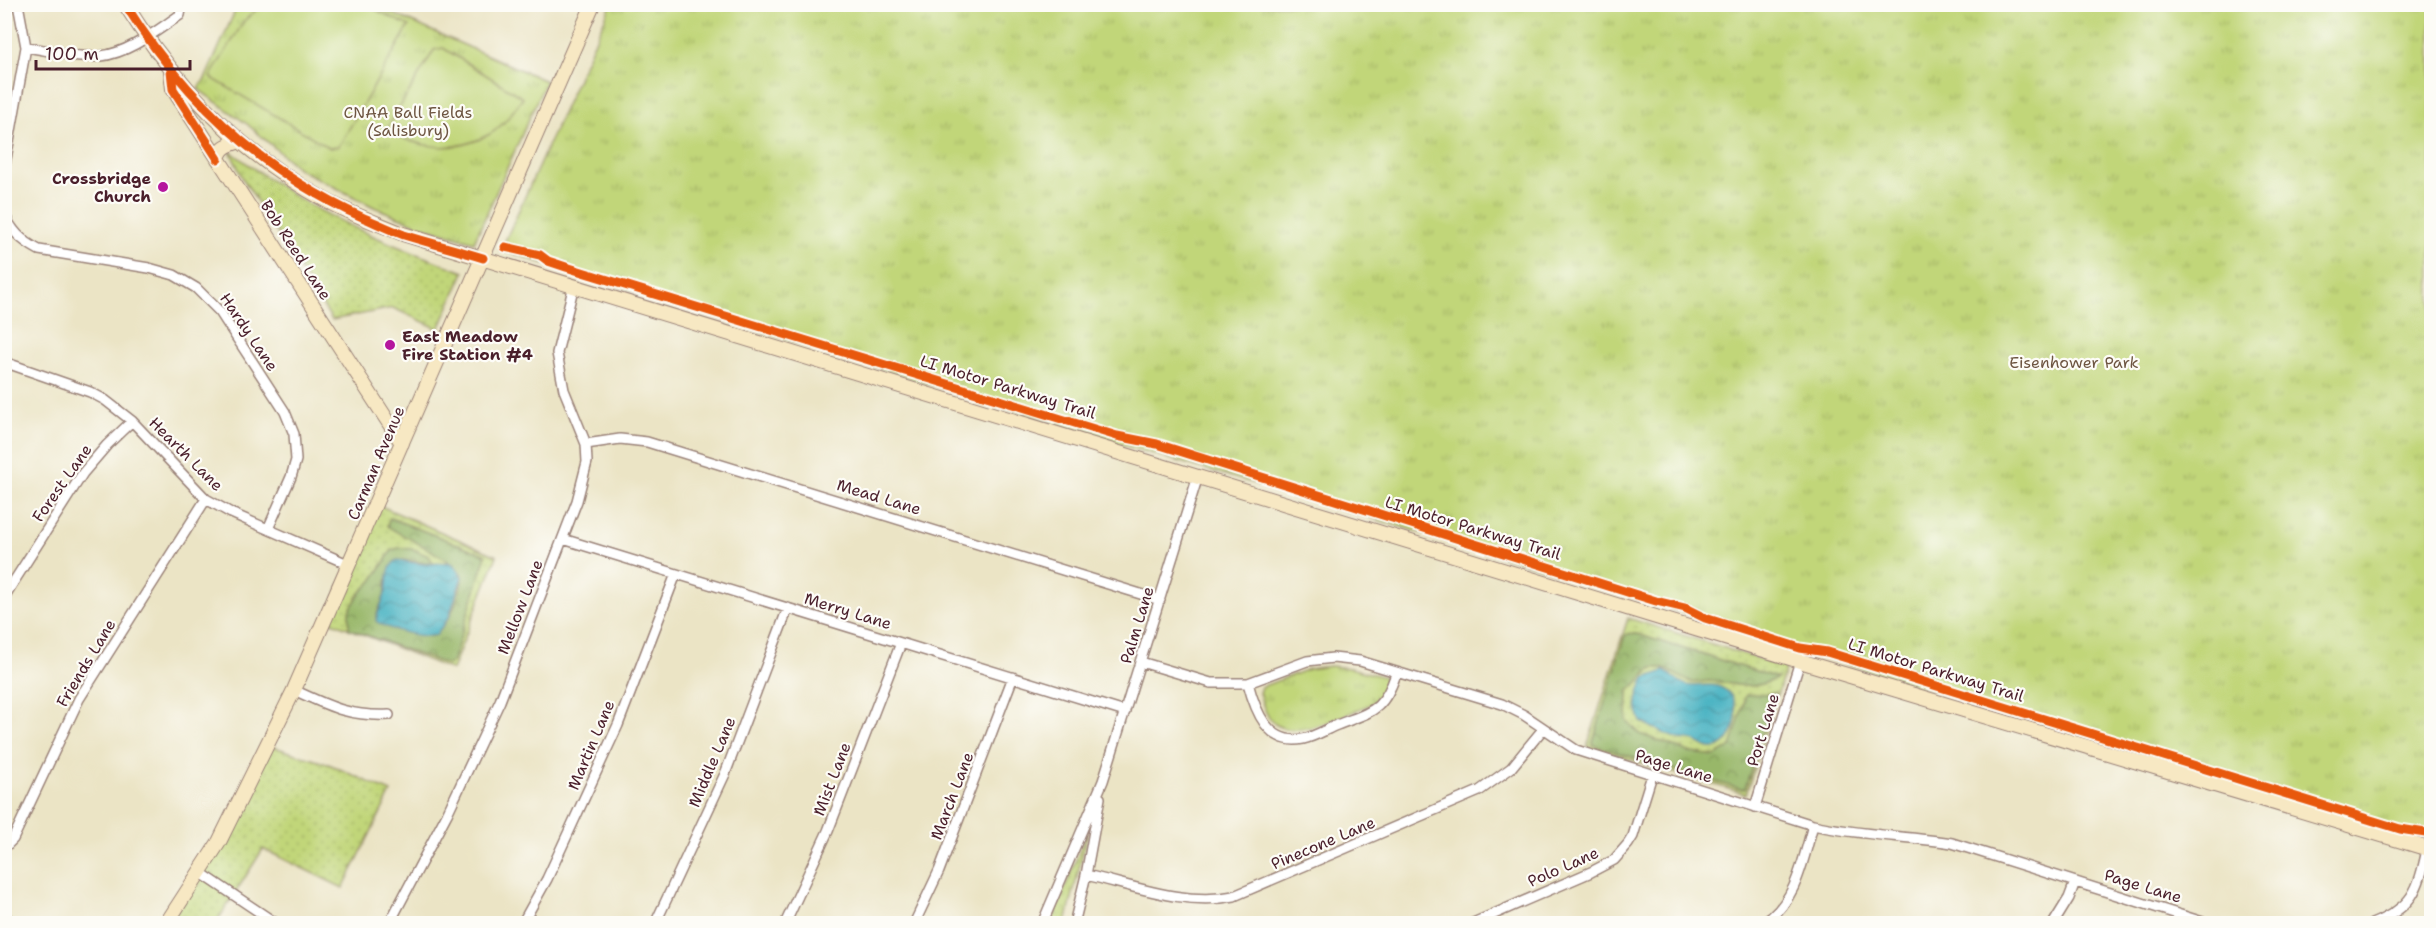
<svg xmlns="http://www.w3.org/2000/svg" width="2436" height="928" font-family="'Shantell Sans',sans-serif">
  <defs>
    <pattern id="grass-dots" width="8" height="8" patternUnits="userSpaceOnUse" patternTransform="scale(1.5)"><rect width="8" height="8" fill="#c1d679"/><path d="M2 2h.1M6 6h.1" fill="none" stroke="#a7b769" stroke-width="1.8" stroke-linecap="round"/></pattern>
    <pattern id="forest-crowns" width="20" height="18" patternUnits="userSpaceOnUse" patternTransform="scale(1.5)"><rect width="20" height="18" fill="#98b769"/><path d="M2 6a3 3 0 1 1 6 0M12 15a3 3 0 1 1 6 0" fill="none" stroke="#7e9457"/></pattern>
    <pattern id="park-tufts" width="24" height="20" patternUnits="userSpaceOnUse" patternTransform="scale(1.5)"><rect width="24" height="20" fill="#c1d679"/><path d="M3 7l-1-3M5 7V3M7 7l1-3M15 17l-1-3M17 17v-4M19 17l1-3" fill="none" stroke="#a7b769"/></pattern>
    <pattern id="water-waves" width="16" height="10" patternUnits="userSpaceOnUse" patternTransform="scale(1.5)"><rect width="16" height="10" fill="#44b1c1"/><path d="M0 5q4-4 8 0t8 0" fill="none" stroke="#3b8f9d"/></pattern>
  </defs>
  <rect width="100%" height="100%" fill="#fdfcf7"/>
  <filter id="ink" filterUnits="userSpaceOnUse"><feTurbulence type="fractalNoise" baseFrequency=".0167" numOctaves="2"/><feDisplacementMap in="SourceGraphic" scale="12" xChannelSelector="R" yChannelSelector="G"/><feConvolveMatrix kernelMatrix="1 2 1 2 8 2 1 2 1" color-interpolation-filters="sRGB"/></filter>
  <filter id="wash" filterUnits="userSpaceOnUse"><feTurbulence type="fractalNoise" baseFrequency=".008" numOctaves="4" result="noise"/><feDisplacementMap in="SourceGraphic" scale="24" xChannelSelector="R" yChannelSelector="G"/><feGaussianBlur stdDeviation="1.35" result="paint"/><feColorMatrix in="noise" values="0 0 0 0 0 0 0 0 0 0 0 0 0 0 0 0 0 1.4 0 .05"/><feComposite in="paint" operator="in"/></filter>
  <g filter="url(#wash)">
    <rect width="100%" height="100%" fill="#ebe4c5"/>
    <path fill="url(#grass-dots)" stroke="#867a52" stroke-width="1.5" d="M230,151C260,173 290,195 323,212C368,236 416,254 464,272L439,329L393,308L332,320L243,179Z
      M376,504L497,556L452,670L325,619Z
      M1628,618L1786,667L1746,794L1587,747Z
      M271,746L331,765L391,792L343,888L263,849L216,923L168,924Z
      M1087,835L1066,923L1051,924L1085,836Z"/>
    <path fill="url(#forest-crowns)" stroke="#716b4a" stroke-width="1.5" d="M390,518L486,555L453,661L448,665L349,629V611L360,593L372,581L392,550L399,548L412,549L429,556L434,564L403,560L386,581V592L377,614C395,625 413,639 436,635C440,628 446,622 450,615C455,606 464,585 461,575C456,560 403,537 387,526Z
      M1633,633L1778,678C1746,693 1740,683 1709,681C1703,681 1696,684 1691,682C1676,677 1668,666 1652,668L1628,692L1627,721L1640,734L1692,753L1715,756L1731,747L1746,695L1775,693L1745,789H1740L1592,745L1625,635Z"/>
    <path fill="url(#park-tufts)" stroke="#867a52" stroke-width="1.5" d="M238,4L373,5L546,81L474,242L421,226L374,207L299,169L247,124L198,89L206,77Z
      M611,5H2431V838L2418,837L2332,815L1501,556L1123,445L501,250Z
      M1330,666L1350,668L1385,677L1387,683L1377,699L1369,705C1345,714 1290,746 1270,719C1264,711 1262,701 1259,693L1261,687L1308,669Z"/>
    <path fill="#c1d679" stroke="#867a52" stroke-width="1.5" d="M263,4L366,5L409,26L339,146L330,148L210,77L244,21Z
      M443,48L523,98C513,111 503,127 488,135C454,154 417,148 386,130L434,50Z"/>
    <path fill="url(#water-waves)" stroke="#476876" stroke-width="1.5" d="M397,560C407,561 416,564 426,564C445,565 451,554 462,577L449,617L436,635C424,639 385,629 376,621C377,612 382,604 385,594C389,582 385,568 397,560Z
      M1664,671C1672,675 1678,682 1687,685C1701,688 1712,680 1727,691C1745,706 1734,751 1710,748C1704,747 1698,742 1693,740C1688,739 1684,740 1679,739C1666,736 1653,727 1641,722C1634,705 1637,694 1645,678Z"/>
  </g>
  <g filter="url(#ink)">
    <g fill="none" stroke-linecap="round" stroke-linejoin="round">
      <g stroke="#9a8278" stroke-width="12">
        <path id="street" d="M26,47C49,50 77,59 101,56C129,53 156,31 180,15L182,4
          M4,170L26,47L18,4
          M4,213C11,231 22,241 39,250L149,268L174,275L196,288L220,312L285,412L294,434L296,460L291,477L268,529
          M4,362L90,392L105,400L132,421L206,499L231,513L350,565
          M586,444L620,439L647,442L1160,600
          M563,539L1125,712
          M4,597L83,473L107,445L132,421
          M1141,662L1211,683H1248L1307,661L1333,658L1360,661L1502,704L1524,715L1576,750L1813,825C1859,835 1906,836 1952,843L2209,924
          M1248,683C1255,710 1268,746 1303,739C1314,737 1327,729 1337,725C1372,711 1383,712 1396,674
          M294,690C329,706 349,717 389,715
          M1755,807L1800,661
          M4,848L13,839L79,699L206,499
          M201,873L277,924
          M1086,875C1135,886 1184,906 1234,896L1479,791L1511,768L1543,729
          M4,910L8,924
          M389,924L447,814L500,701L577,501L587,462L586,444L564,390L557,353L574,285
          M522,924L547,879L618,725L676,574
          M655,924L725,774L788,608
          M785,924L828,831L901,643
          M914,924L939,871L1013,677
          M1042,924L1103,781L1198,476
          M1074,924L1086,875L1100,798
          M1471,924L1591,872L1614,860L1628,844L1633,836L1652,775
          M1762,924C1796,904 1803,860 1813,825
          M2053,924L2069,898L2075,882
          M2372,924C2413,907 2418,891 2427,850"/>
      </g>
      <g stroke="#9a8278" stroke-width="16">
        <path id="secondary" d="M125,4C176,86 242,155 327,201C351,214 377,223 403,234L1800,661L2432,850
          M171,71L173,89L402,443
          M218,159C221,146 228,145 240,141
          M166,924L219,842L294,690L593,4"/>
      </g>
      <use href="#street" stroke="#fff" stroke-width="9"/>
      <use href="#secondary" stroke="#f7e8c3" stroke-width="14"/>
      <g stroke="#fdfcf7" stroke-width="13">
        <path id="cycleway" d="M125,4C184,99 260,171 362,217C376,223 390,230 404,235C430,243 457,250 483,258
          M171,71L173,89L218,159
          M505,247L540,255L548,261L566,267L1117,436L1157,444L1656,601L1685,608L1705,618L1800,648L1827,652L2400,829L2432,834"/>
      </g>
      <use href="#cycleway" stroke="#e8590c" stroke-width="9"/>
    </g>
  </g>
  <g fill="#b5179e" stroke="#fdfcf7" stroke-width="2">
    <circle cx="163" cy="187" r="6"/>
    <circle cx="390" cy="345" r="6"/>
  </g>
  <g text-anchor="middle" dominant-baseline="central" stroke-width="4.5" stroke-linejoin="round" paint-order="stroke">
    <g font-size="16" fill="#6e5642" stroke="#fdfcf7">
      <text x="408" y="112">CNAA Ball Fields<tspan x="408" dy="18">(Salisbury)</tspan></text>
      <text x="2074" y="362">Eisenhower Park</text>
    </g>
    <g font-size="16" font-weight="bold" fill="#4a1f2b" stroke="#fdfcf7" text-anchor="end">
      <text x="151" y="178">Crossbridge<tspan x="151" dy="18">Church</tspan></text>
      <text x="402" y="336" text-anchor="start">East Meadow<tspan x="402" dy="18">Fire Station #4</tspan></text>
    </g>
    <g font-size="16" fill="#4a1f2b" stroke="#fdfcf7">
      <text transform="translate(296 250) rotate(57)">Bob Reed Lane</text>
      <text transform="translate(249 332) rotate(56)">Hardy Lane</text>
      <text transform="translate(1008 387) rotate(17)">LI Motor Parkway Trail</text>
      <text transform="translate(186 454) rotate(45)">Hearth Lane</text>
      <text transform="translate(376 463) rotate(-67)">Carman Avenue</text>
      <text transform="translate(62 483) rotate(-55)">Forest Lane</text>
      <text transform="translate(879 497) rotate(17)">Mead Lane</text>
      <text transform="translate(1473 528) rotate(17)">LI Motor Parkway Trail</text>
      <text transform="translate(520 607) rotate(-69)">Mellow Lane</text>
      <text transform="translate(848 611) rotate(17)">Merry Lane</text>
      <text transform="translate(1137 625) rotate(-73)">Palm Lane</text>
      <text transform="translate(86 663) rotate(-59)">Friends Lane</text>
      <text transform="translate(1936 670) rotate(17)">LI Motor Parkway Trail</text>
      <text transform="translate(1763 730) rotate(-73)">Port Lane</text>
      <text transform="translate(591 745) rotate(-67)">Martin Lane</text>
      <text transform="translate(712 762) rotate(-67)">Middle Lane</text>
      <text transform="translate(1674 766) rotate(17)">Page Lane</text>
      <text transform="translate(832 779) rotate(-69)">Mist Lane</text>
      <text transform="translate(952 796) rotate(-69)">March Lane</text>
      <text transform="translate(1323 843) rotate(-23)">Pinecone Lane</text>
      <text transform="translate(1563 867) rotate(-24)">Polo Lane</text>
      <text transform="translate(2143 886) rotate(17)">Page Lane</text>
    </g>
  </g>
  <rect width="2436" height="928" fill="none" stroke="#fdfcf7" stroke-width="24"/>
  <path d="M36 60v9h154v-9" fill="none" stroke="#4a1f2b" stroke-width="3"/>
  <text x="45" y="60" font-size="18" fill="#4a1f2b" stroke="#fdfcf7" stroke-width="4.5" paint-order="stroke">100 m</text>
</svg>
